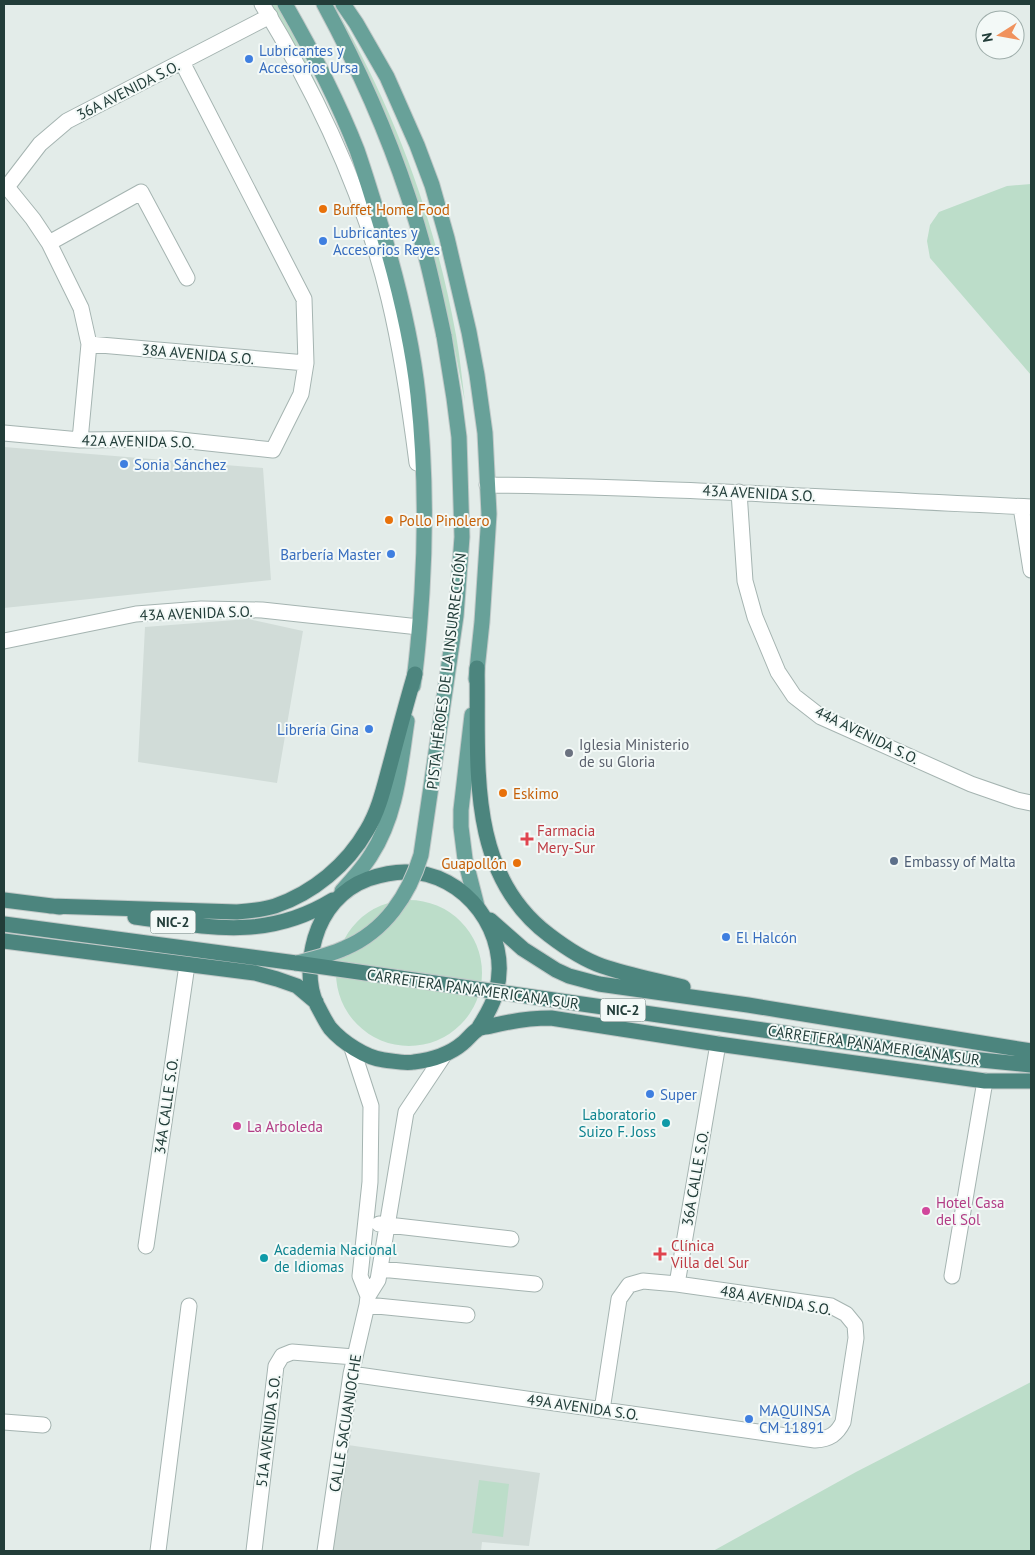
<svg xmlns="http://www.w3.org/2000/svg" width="1035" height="1555" font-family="'PT Sans',sans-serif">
  <rect width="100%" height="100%" fill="#e3ece9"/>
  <path fill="#d1dcd8" d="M4,447L263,468L271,580L4,608Z
    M248,619L303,631L277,783L138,762L145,627Z
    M348,1445L540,1473L529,1546L482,1542L481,1551H333Z"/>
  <path fill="#bcddc9" d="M271,4H277L283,13L331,114L285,27Z
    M336,9C395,110 435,220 456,335C460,357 462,380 465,402C454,345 443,287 427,231C406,154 372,80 336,9Z
    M1031,184V375L930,258L927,241L930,225L939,212L1007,186Z
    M336 973a73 73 0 1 1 146 0a73 73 0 1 1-146 0Z
    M1031,1382V1551H713L856,1472Z
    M479,1480L509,1484L503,1537L472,1533Z"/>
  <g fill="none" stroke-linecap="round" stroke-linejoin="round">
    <g stroke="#a5b4b1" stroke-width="17">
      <path id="minor" d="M4,187H7L33,219L49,243L81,308L89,344L80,440
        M7,187L40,144L67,121L270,16
        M49,243L141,192L187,278
        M89,344L306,363
        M4,433L80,440L171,439L273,450L301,394L306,363L304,299L182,62
        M487,485C669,487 850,499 1031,507
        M739,492L745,581L755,617L778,672L794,696L821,717L971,784L1017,800L1031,803
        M1021,507L1031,570
        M4,641L136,614L201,609L262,610L419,627
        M379,1224L511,1239
        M146,1246L187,965
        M380,1269L535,1284
        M952,1276L985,1081
        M677,1284L718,1044
        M368,1296L378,1280L406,1112L444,1055
        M367,1305L467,1315
        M351,1374L815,1440C830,1439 837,1434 843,1422L856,1338L855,1325L846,1314L831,1306L677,1284L643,1281L629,1285L619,1299L602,1410
        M4,1422L43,1425
        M158,1551L189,1306
        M254,1551L276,1366L282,1356L292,1352L354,1357
        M325,1551L351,1374L367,1305L368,1296L360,1276L370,1182L371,1106L352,1048"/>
    </g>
    <g stroke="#a5b4b1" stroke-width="17">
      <path id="tertiary" d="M262,4C318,96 364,194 389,299C402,353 410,408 417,463"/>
    </g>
    <g stroke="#c1c9c8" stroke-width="17">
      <path id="primary" d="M285,4C312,51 337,99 357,150C366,176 374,203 382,229C398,283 412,339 418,395C425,460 426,526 422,592C420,623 418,655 413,686
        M324,4C357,65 386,129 408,196C424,242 434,289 444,336
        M343,4L356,23L387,77L417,145L432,185L447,238L469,332L477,375L485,433L489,514L482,622L476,679
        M472,715L461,810V827L465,859L477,906
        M342,891C352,880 363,868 371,855C397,815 400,767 407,721"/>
    </g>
    <g stroke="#c1c9c8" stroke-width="17">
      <path id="trunk" d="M477,668C479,762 465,872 549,935C566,948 582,959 602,966C628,975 656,980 683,987
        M4,900L60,907
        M50,906L237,912C250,911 263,910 275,906C313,893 347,865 367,830C379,810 384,787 390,765C398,735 406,704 415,674
        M135,917C208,927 266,941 333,900
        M490,920L523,949L556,970L569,976L599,984L748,1005L1031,1051
        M4,924L296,963
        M4,941L255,973L277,979L297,986L316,1002
        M478,1029C485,1017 493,1006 496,992C512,935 466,871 405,872C392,872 380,875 368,879C341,889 323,911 315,938C309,959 307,985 317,1005C321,1012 325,1021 330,1028C342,1042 366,1058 384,1060C394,1061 405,1064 414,1062C431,1060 450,1054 463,1043C468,1039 472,1033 477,1030C480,1027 487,1027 491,1026C511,1021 530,1018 551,1018L718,1044L985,1081H1031
        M951,1057L1031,1065"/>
    </g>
    <use href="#minor" stroke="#fff" stroke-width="15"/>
    <use href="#tertiary" stroke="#fff" stroke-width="15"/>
    <use href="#primary" stroke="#68a199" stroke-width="15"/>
    <use href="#trunk" stroke="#4c857e" stroke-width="15"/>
    <g stroke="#c1c9c8" stroke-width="17" stroke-linecap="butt">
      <path id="primary-bridge" d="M297,963C313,959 330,955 345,948C385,931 409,895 421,855L456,616L462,537L459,437L454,398L444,336"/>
    </g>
    <g stroke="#c1c9c8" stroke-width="17" stroke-linecap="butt">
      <path id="trunk-bridge" d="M296,963L951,1057"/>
    </g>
    <use href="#primary-bridge" stroke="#68a199" stroke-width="15"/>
    <use href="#trunk-bridge" stroke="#4c857e" stroke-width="15"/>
  </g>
  <g fill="#3f7fe0" stroke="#f3f9f7" stroke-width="2">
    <circle cx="249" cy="59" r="5"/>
    <circle cx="323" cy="241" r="5"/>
    <circle cx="124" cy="464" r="5"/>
    <circle cx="391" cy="554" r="5"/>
    <circle cx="369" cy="729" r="5"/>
    <circle cx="726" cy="937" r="5"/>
    <circle cx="650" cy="1094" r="5"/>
    <circle cx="749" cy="1419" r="5"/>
  </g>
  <g fill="#e8710a" stroke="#f3f9f7" stroke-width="2">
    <circle cx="323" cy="209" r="5"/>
    <circle cx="389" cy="520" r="5"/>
    <circle cx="503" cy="793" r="5"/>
    <circle cx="517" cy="863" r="5"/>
  </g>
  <circle fill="#6b7280" stroke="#f3f9f7" stroke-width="2" cx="569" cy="753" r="5"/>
  <g fill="#e0444e" stroke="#f3f9f7" stroke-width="2">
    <path d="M524.5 831.5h5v5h5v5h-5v5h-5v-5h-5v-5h5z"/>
    <path d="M657.5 1246.5h5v5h5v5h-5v5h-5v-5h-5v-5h5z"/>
  </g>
  <circle fill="#5c6f8a" stroke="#f3f9f7" stroke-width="2" cx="894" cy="861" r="5"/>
  <g fill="#0f9aa8" stroke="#f3f9f7" stroke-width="2">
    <circle cx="666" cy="1123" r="5"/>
    <circle cx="264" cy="1258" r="5"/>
  </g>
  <g fill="#d1479c" stroke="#f3f9f7" stroke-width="2">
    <circle cx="237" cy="1126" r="5"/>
    <circle cx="926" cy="1211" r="5"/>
  </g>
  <g text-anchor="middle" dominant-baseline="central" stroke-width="4" stroke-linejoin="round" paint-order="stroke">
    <g fill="#f3f9f7" stroke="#617572" stroke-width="1">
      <rect x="150.5" y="910.5" width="45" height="23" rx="4"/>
      <rect x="600.5" y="998.5" width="45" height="23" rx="4"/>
    </g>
    <g font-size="14" font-weight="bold" fill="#223d39">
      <text x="173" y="922">NIC-2</text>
      <text x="623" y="1010">NIC-2</text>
    </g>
    <g font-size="15" fill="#366cbe" stroke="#f3f9f7" text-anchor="start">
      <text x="259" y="50">Lubricantes y<tspan x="259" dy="17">Accesorios Ursa</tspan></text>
      <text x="333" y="232">Lubricantes y<tspan x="333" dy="17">Accesorios Reyes</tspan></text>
      <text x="134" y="464">Sonia Sánchez</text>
      <text x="381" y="554" text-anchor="end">Barbería Master</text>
      <text x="359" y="729" text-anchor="end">Librería Gina</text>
      <text x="736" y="937">El Halcón</text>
      <text x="660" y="1094">Super</text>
      <text x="759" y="1410">MAQUINSA<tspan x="759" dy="17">CM 11891</tspan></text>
    </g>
    <g font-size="15" fill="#223d39" stroke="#f3f9f7">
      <text transform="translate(128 90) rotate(-27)">36A AVENIDA S.O.</text>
      <text transform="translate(198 354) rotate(5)">38A AVENIDA S.O.</text>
      <text transform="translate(138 441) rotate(1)">42A AVENIDA S.O.</text>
      <text transform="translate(759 493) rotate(3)">43A AVENIDA S.O.</text>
      <text transform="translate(196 613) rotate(-2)">43A AVENIDA S.O.</text>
      <text transform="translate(446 671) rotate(-83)">PISTA HÉROES DE LA INSURRECCIÓN</text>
      <text transform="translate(867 735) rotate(26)">44A AVENIDA S.O.</text>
      <text transform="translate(473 989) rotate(8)">CARRETERA PANAMERICANA SUR</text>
      <text transform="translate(874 1045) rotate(8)">CARRETERA PANAMERICANA SUR</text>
      <text transform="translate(166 1106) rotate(-82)">34A CALLE S.O.</text>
      <text transform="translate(695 1178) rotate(-80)">36A CALLE S.O.</text>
      <text transform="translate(776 1300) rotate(10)">48A AVENIDA S.O.</text>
      <text transform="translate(583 1407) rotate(8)">49A AVENIDA S.O.</text>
      <text transform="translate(345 1423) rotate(-81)">CALLE SACUANJOCHE</text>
      <text transform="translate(268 1431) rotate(-83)">51A AVENIDA S.O.</text>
    </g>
    <g font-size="15" fill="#c56008" stroke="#f3f9f7" text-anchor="start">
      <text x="333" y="209">Buffet Home Food</text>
      <text x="399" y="520">Pollo Pinolero</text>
      <text x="513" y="793">Eskimo</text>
      <text x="507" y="863" text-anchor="end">Guapollón</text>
    </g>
    <g font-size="15" fill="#5b616d" stroke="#f3f9f7" text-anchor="start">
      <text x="579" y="744">Iglesia Ministerio<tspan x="579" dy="17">de su Gloria</tspan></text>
    </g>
    <g font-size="15" fill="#be3a42" stroke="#f3f9f7" text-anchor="start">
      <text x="537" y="830">Farmacia<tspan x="537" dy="17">Mery-Sur</tspan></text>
      <text x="671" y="1245">Clínica<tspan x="671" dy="17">Villa del Sur</tspan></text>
    </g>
    <g font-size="15" fill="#4e5e75" stroke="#f3f9f7" text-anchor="start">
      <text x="904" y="861">Embassy of Malta</text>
    </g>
    <g font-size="15" fill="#0d838f" stroke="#f3f9f7" text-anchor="end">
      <text x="656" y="1114">Laboratorio<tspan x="656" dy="17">Suizo F. Joss</tspan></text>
      <text x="274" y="1249" text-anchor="start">Academia Nacional<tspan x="274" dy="17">de Idiomas</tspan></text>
    </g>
    <g font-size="15" fill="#b23c85" stroke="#f3f9f7" text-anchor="start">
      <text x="247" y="1126">La Arboleda</text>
      <text x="936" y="1202">Hotel Casa<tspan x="936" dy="17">del Sol</tspan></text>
    </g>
  </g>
  <rect width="1035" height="1555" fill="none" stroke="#223d39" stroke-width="10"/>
  <g transform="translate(1000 35) rotate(259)"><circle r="24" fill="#f3f9f7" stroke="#9faeab"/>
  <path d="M0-4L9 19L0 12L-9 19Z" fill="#f0925d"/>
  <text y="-8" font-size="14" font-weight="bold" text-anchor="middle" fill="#223d39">N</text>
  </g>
</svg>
